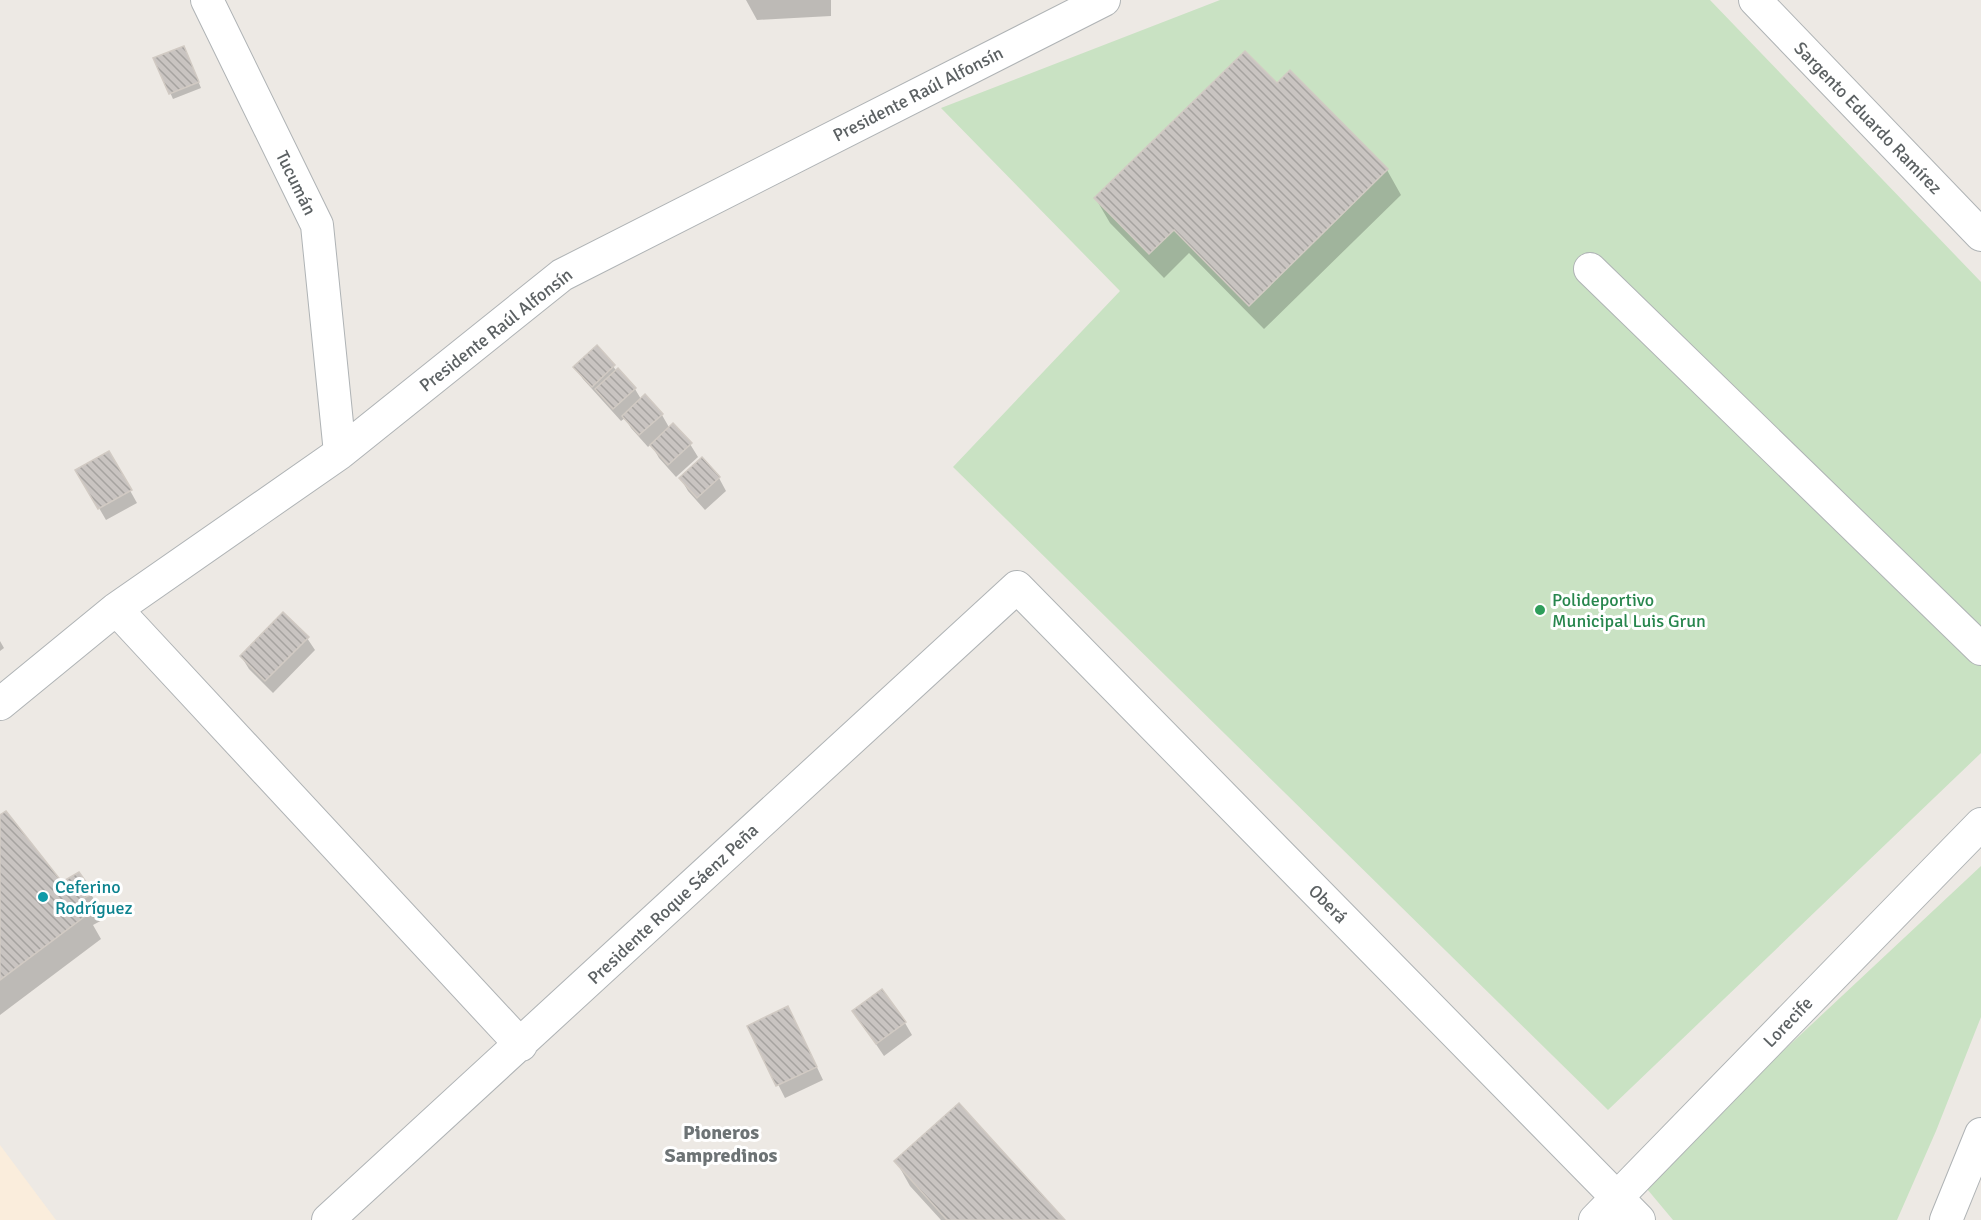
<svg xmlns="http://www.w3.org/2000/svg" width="1981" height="1220" font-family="Signika,sans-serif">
  <defs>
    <pattern id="building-back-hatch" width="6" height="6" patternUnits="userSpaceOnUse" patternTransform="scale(1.5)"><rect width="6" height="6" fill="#c9c4c1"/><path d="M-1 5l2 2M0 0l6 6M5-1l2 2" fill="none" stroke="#a6a3a0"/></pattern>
  </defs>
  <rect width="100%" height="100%" fill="#ede9e4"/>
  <path fill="#faeddc" d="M0,1145L56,1220H0Z"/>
  <path fill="#c9e2c3" d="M1220,0H1710L1981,282V753L1608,1110L953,467L1120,291L941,108Z
    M1981,866V1017L1936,1131L1897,1220H1673L1642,1183Z"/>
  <path fill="#0003" d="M746,0H831V16L757,20Z
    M187,54L201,88L173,99L155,59Z
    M1277,85L1387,170L1401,195L1264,329L1189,253L1164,278L1110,223L1096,199Z
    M613,366L617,372L635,389L641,399L645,396L662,415L670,429L690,444L698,457L676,477L659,458L651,444L648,447L631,428L625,418L621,421L583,379L575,367Z
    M109,453L137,503L106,520L77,470Z
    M702,459L719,478L726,491L705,510L688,491L681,479Z
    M307,638L315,650L273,693L249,669L241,656Z
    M0,641L4,648L0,651Z
    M0,816L62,884L78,874L106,918L93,925L101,939L0,1015Z
    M854,1012L905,1023L912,1035L884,1056Z
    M795,1021L823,1080L785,1098L749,1027Z
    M896,1161L1063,1220H941L910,1186Z"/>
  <path fill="url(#building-back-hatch)" stroke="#d1cac3" stroke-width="1.5" d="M184,46L199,82L169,94L153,58Z
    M1245,51L1277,83L1290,70L1388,169L1249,306L1174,230L1149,254L1094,198Z
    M597,345L615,365L592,387L573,367Z
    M618,368L636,388L613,409L595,389Z
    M645,394L663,414L639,435L622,416Z
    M673,423L692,443L668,465L650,445Z
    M109,451L132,490L98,509L75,470Z
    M702,457L720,477L697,498L679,478Z
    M283,612L309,637L265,681L240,656Z
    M6,811L62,882L79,872L94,893L80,900L88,914L0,980V815Z
    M882,989L906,1022L876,1044L852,1011Z
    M788,1006L817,1067L776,1086L747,1026Z
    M959,1103L1065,1220H947L894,1161Z"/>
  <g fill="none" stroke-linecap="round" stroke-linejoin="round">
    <g stroke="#afb3b5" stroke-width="34">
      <path id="minor" d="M207,0L317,225L340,453
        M1755,0L1981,235
        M1590,269L1981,649
        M116,609L521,1045
        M0,704L116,609L340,453L562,275L1104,0
        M328,1220L1017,587L1639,1220
        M1595,1220L1981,824
        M1946,1220L1981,1134"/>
    </g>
    <use href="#minor" stroke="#fff" stroke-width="32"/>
  </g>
  <circle fill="#2e9e5b" stroke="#fff" stroke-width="2" cx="1540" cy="610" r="6"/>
  <circle fill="#0f9aa8" stroke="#fff" stroke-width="2" cx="43" cy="897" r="6"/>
  <g text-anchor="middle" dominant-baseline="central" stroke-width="6" stroke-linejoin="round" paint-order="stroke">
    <g font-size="18" fill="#5c6163" stroke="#fff">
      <text transform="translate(918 94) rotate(-27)">Presidente Raúl Alfonsín</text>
      <text transform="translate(1868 118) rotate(46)">Sargento Eduardo Ramírez</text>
      <text transform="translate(296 183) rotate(64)">Tucumán</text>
      <text transform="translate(496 330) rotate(-38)">Presidente Raúl Alfonsín</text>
      <text transform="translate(673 904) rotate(-43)">Presidente Roque Sáenz Peña</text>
      <text transform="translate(1328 904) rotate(45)">Oberá</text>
      <text transform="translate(1788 1022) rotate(-46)">Lorecife</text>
    </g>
    <g font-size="18" fill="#27864d" stroke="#fff" text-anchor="start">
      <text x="1552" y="600">Polideportivo<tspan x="1552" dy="21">Municipal Luis Grun</tspan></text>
    </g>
    <g font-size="18" fill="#0d838f" stroke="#fff" text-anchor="start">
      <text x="55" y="887">Ceferino<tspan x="55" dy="21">Rodríguez</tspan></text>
    </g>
    <g font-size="20" font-weight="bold" fill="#6d7375" stroke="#fff">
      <text x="721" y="1132">Pioneros<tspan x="721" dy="23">Sampredinos</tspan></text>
    </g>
  </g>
</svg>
